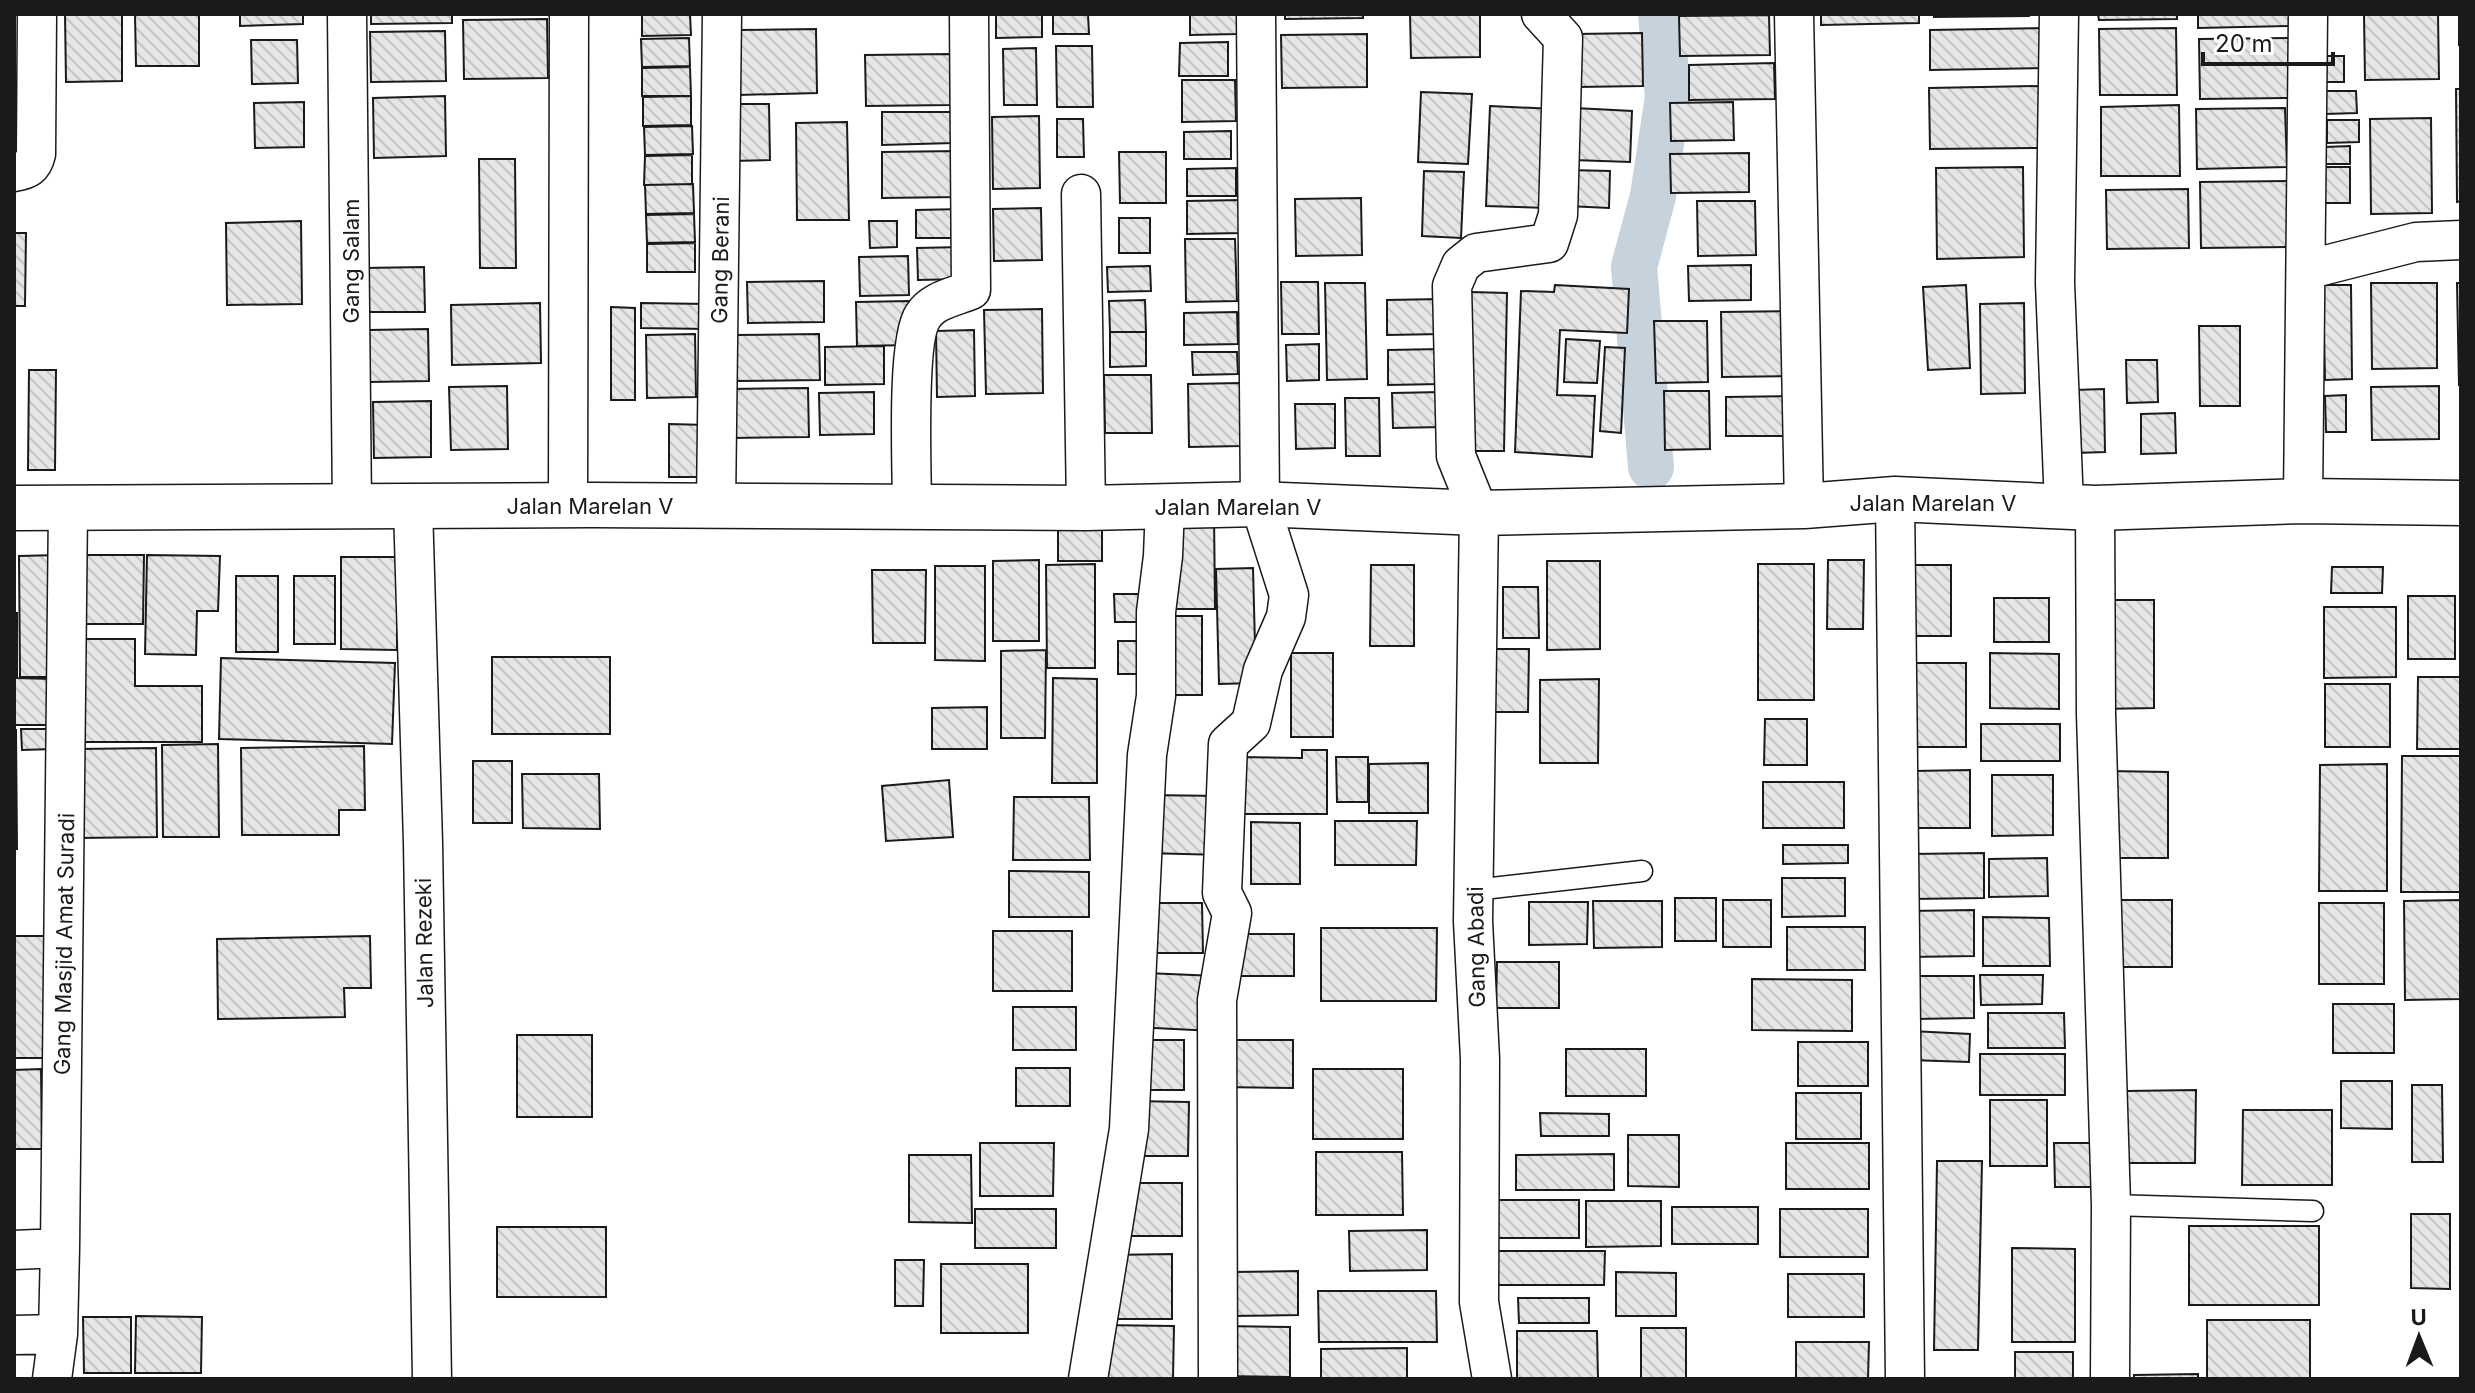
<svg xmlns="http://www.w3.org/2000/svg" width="2475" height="1393" font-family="Inter,sans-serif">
  <defs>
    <pattern id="building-back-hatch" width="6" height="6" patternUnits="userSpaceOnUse" patternTransform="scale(2)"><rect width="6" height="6" fill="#e6e6e6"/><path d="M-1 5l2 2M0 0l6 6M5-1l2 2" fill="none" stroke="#c5c5c5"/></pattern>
  </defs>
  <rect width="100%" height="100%" fill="#fff"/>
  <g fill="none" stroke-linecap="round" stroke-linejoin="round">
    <path stroke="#c6d2dc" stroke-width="46" d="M1651,467L1634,267L1653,196L1668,97L1661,14"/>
  </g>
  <path fill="url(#building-back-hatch)" stroke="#1a1a1a" stroke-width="2" d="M65,14H122V81L66,82Z
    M135,14H199V66H136Z
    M240,14H303V24L240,26Z
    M371,14H452V23L371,24Z
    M642,14H690L691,35L642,36Z
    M996,14H1042V37L996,38Z
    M1053,14H1088L1089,34H1053Z
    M1190,14H1237V34L1190,35Z
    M1285,14H1363V18L1285,19Z
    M1410,14H1480V57L1411,58Z
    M1821,14H1919V23L1821,25Z
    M1934,14H2029V16L1934,17Z
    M2098,14H2177V19L2099,20Z
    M2198,14H2291V26L2198,28Z
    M2364,14H2438L2439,79L2365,80Z
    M2459,14H2461V45H2459Z
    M1769,15L1770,55L1680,56L1679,16Z
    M547,19L548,78L464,79L463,20Z
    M2043,28L2044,68L1930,70V30Z
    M2176,28L2177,95H2100L2099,29Z
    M816,29L817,93L739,95L738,30Z
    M445,31L446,81L371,82L370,32Z
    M1642,33L1643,86L1577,87L1576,34Z
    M1367,34V87L1282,88L1281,35Z
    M689,38L690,66L642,67L641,39Z
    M2291,38L2293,98L2200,99L2199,39Z
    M251,40H297L298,83L252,84Z
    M1228,42V76H1179L1180,43Z
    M1056,46H1092L1093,107H1057Z
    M1036,48L1037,105H1004L1003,49Z
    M950,54L951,105L866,106L865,55Z
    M2323,56H2344V82H2324Z
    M1774,63L1775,99L1689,100V65Z
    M690,67L691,96H642V68Z
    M1182,80H1235L1236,121L1182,122Z
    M2039,86L2040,148L1930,149L1929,88Z
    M2456,89H2461V201L2457,202Z
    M2325,91H2356L2357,113L2325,114Z
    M1421,92L1472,94L1468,164L1418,162Z
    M445,96L446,156L374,158L373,98Z
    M691,96V125L643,126V97Z
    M304,102V147L255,148L254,103Z
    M1733,102L1734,140L1671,141L1670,103Z
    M730,104H769L770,160L731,161Z
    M2179,105L2180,176H2101V107Z
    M1490,106L1553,109L1549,208L1486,206Z
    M1575,108L1632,111L1630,162L1573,160Z
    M2285,108L2287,167L2197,169L2196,109Z
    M882,112H952L953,143L882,145Z
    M1039,116L1040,188L993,189L992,117Z
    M2431,118L2432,213L2371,214L2370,119Z
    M1057,119H1083L1084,157H1057Z
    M2327,120H2359V142L2327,143Z
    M847,122L849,220H797L796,123Z
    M692,126L693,154L645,155L644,127Z
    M1231,131V159H1184V132Z
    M2350,146V164H2325V147Z
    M958,151V197L882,198V152Z
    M1119,152H1166V203H1120Z
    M1749,153V192L1671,193L1670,154Z
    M692,155V184L644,185L645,156Z
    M479,159H515L516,268H480Z
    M2023,167L2024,257L1937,259L1936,168Z
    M2325,167H2350V203H2325Z
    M1236,168V196H1187V169Z
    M1568,170L1610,171L1609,208L1567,206Z
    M1424,171L1464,172L1461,238L1422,236Z
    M2293,181L2294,247L2201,248L2200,182Z
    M693,184L694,213L646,214L645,185Z
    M2188,189L2189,248L2107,249L2106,190Z
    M1361,198L1362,255L1296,256L1295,199Z
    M1241,200L1242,233L1187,234V201Z
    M1697,201H1755L1756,255L1698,256Z
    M1041,208L1042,260L994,261L993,209Z
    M963,209L964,238H916V210Z
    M694,214L695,242L647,243L646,215Z
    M1119,218H1150V253H1119Z
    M301,221L302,304L227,305L226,223Z
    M869,221H897V247L870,248Z
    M14,233H26L25,306H14Z
    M1185,239H1235L1237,301L1186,302Z
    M695,243V272H647V244Z
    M962,247V279L918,280L917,248Z
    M908,256L909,295L860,296L859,257Z
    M1751,265V300L1689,301L1688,266Z
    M1150,266L1151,291L1108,292L1107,267Z
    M424,267L425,312H365L364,268Z
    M824,281V322L748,323L747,282Z
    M1281,282H1318L1319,334H1282Z
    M1325,283H1365L1367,379L1327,380Z
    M2371,283H2437V368L2372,369Z
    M2457,283H2461V385H2459Z
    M1555,285L1629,289L1627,333L1560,330L1557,395L1595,396L1592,457L1515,452L1521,291L1554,292Z
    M1966,285L1970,368L1928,370L1923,287Z
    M2323,285H2351L2352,379L2325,380Z
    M1471,292L1507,293L1504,451H1468Z
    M1441,299L1442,334L1387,335V300Z
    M1145,300L1146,332H1110L1109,301Z
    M910,301L911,345L857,346L856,302Z
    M540,303L541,363L452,365L451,305Z
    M641,303L707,304V329L641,328Z
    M2024,303L2025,393L1981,394L1980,304Z
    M611,307L635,308V400H611Z
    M1042,309L1043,393L986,394L984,310Z
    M1789,311L1790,376L1722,377L1721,312Z
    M1237,312L1238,344L1184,345V313Z
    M1654,321H1707L1708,382L1656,383Z
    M2199,326H2240V406H2200Z
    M428,329L429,381L370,382L369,330Z
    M974,330L975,396L937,397L936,331Z
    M1110,332H1146V366L1110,367Z
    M695,334L696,397L647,398L646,335Z
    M819,334L820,380L735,381V335Z
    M1566,339L1600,341L1597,383L1564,382Z
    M1319,344V380L1287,381L1286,345Z
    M884,346V384L825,385V347Z
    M1605,347L1625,348L1621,433L1600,431Z
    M1441,349V384L1388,385V350Z
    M1192,352H1237L1238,374L1193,375Z
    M2126,360H2157L2158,402L2127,403Z
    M29,370H56L55,470H28Z
    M1104,375H1151L1152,433H1105Z
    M1240,383L1241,446L1189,447L1188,384Z
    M507,386L508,449L451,450L449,387Z
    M2439,386V439L2372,440L2371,387Z
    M808,388L809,437L732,438L731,389Z
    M2104,389L2105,452L2075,453L2074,390Z
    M1664,391H1709L1710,449L1665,450Z
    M874,392V434L820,435L819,393Z
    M1442,392V427L1393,428L1392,393Z
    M2346,395V432H2326L2325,396Z
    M1788,396L1789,436H1726V397Z
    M1345,398H1379L1380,456H1346Z
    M431,401V457L374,458L373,402Z
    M1295,404H1335V448L1296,449Z
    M2175,413L2176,453L2141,454V414Z
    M669,424L707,425V477H669Z
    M1165,512H1214L1215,609H1165Z
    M1058,517H1102V561H1058Z
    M58,555V677H20L19,556Z
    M80,555H144L143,624H79Z
    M147,555L220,556L218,611H197L196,655L145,654Z
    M341,557H397V650L341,649Z
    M1039,560V641H993V561Z
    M1828,560H1864L1863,629H1827Z
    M1547,561H1600V649L1547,650Z
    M1095,564V668H1047L1046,565Z
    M1758,564H1814V700H1758Z
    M1371,565H1414V646H1370Z
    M1910,565H1951V636H1910Z
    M935,566H985V661L935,660Z
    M2332,567H2383L2382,593H2331Z
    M1253,568L1256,683L1219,684L1216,569Z
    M872,570H926L925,643H873Z
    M236,576H278V652H236Z
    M294,576H335V644H294Z
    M1503,587H1538L1539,638H1503Z
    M1114,594H1144V622H1115Z
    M2408,596H2455V659H2408Z
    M1994,598H2049V642H1994Z
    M2100,600H2154V708L2100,709Z
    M2324,607H2396V677L2324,678Z
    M14,613H17V678L53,679L54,725H14Z
    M1157,616H1202V695H1157Z
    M81,639H135V686H202V742H81Z
    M1118,641H1146L1147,674H1118Z
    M1491,649H1529L1528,712H1492Z
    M1046,650L1045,738H1001V651Z
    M1291,653H1333V737H1291Z
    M1990,653L2059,654V709L1990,708Z
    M492,657H610V734H492Z
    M221,658L395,663L392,744L219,739Z
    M1908,663H1966V747H1908Z
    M2418,677H2461V749H2417Z
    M1053,678L1097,679V783H1052Z
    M1599,679L1598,763H1540V680Z
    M2325,684H2390V747H2325Z
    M987,707V749H932V708Z
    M1765,719H1807V765H1764Z
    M1981,724H2060V761H1981Z
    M21,729H52L53,749L22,750Z
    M14,730H16L17,849H14Z
    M218,744L219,837H163L162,745Z
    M364,746L365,810H339V835H242L241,748Z
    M156,748L157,837L79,838L78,749Z
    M1302,750H1327V814H1238L1237,757L1302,758Z
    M2402,756H2461V892H2401Z
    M1336,757H1368V802H1337Z
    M473,761H512V823H473Z
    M1428,763V813H1369V764Z
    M2387,764V891H2319L2320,765Z
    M1970,770V828H1913V771Z
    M2108,771L2168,772V858H2108Z
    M522,774H599L600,829L523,828Z
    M1992,775H2053V835L1992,836Z
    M949,780L953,837L886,841L882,786Z
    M1763,782H1844V828H1763Z
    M1146,795L1224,796L1222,855L1145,853Z
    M1014,797H1089L1090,860H1013Z
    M1335,821H1417L1416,865H1335Z
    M1251,822L1300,823V884H1251Z
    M1783,845H1848V863L1783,864Z
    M1984,853V898L1911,899V854Z
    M2047,858L2048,896L1989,897V859Z
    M1009,871L1089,872V917H1009Z
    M1782,878H1845V916L1782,917Z
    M1675,898H1716V941H1675Z
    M1723,900H1771V947H1723Z
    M2113,900H2172V967H2113Z
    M2461,900V999L2405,1000L2404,901Z
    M1593,901H1662V947L1594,948Z
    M1529,902H1588L1587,944L1529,945Z
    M1144,903H1202L1203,953H1143Z
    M2319,903H2384V984H2319Z
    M1974,910V956L1909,957L1908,911Z
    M1983,917L2049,918L2050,966H1983Z
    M1787,927H1865V970H1787Z
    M1321,928H1437L1436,1001H1321Z
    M993,931H1072V991H993Z
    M1234,934H1294V976H1234Z
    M14,936H56L54,1058H14Z
    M370,936L371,988H344L345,1017L218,1019L217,939Z
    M1497,962H1559V1008H1496Z
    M1146,973L1215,976L1213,1031L1135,1027Z
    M1980,975H2043L2042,1004L1981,1005Z
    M1915,976H1974V1018L1915,1019Z
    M1752,979L1852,980V1031L1752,1030Z
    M2333,1004H2394V1053H2333Z
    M1013,1007H1076V1050H1013Z
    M1988,1013H2064L2065,1048H1988Z
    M1911,1031L1970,1034L1969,1062L1910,1060Z
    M517,1035H592V1117H517Z
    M1134,1040H1184V1090H1135Z
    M1221,1040H1293V1088L1221,1087Z
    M1798,1042H1868V1086H1798Z
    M1566,1049H1646V1096H1566Z
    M1980,1054H2065V1095H1980Z
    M1016,1068H1070V1106H1016Z
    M41,1069L42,1149H14V1070Z
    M1313,1069H1403V1139H1313Z
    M2341,1081H2392V1129L2341,1128Z
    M2412,1085H2442L2443,1162H2412Z
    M2196,1090L2195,1163H2126L2127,1091Z
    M1796,1093H1861V1139H1796Z
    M1990,1100H2047V1166H1990Z
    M1131,1101L1189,1102L1188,1156H1131Z
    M2243,1110H2332V1185H2242Z
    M1540,1113L1609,1114V1136H1541Z
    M1628,1135H1679V1187L1628,1186Z
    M980,1143H1054L1053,1196H980Z
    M1786,1143H1869V1189H1786Z
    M2054,1143H2099V1187H2055Z
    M1316,1152H1402L1403,1215H1316Z
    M1614,1154V1190H1516V1155Z
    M909,1155H971L972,1223L909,1222Z
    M1937,1161H1982L1978,1350H1934Z
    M1123,1183H1182V1236H1123Z
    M1494,1200H1579V1238H1494Z
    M1586,1201H1661V1246L1586,1247Z
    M1672,1207H1758V1244H1672Z
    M975,1209H1056V1248H975Z
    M1780,1209H1868V1257H1780Z
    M2411,1214H2450V1289L2411,1288Z
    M2189,1226H2319V1305H2189Z
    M497,1227H606V1297H497Z
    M1427,1230V1270L1350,1271L1349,1231Z
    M2012,1248L2075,1249V1342H2012Z
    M1481,1251H1605L1604,1285H1481Z
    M1172,1254V1319H1110L1109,1255Z
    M895,1260H924L923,1306H895Z
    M941,1264H1028V1333H941Z
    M1298,1271V1315L1231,1316V1272Z
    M1616,1272L1676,1273V1316H1616Z
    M1788,1274H1864V1317H1788Z
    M1318,1291H1436L1437,1342H1319Z
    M1518,1298H1589V1323H1519Z
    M136,1316L202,1317L201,1373H135Z
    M83,1317H131V1373H84Z
    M2207,1320H2310V1379H2207Z
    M1099,1325L1174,1326L1173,1379H1099Z
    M1222,1326L1290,1327V1377L1222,1376Z
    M1641,1328H1686V1379H1641Z
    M1517,1331H1597L1598,1379H1517Z
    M1796,1342H1869L1868,1379H1796Z
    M1407,1348V1379H1321V1349Z
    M2015,1352H2073V1379H2015Z
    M2198,1374V1379H2134V1375Z"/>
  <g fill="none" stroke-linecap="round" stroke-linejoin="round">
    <g stroke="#1a1a1a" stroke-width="23">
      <path id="service" d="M1474,890L1642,871
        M2111,1205L2313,1211"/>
    </g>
    <g stroke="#1a1a1a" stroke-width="41">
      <path id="minor" d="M347,14L352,507
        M1794,14L1804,506
        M2059,14L2055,283L2064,505
        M14,172C27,170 33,167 36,154L37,14
        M1081,194L1086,508
        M2306,270L2416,242L2461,240
        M1895,499L1905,1379
        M2303,501L2308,14
        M568,506L569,14
        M413,507L423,843L432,1379
        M716,507L722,14
        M912,508C912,471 906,341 923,316C933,300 954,297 971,290L969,14
        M2095,508L2096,714L2111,1205L2110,1379
        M14,1250L60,1248
        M14,1335L58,1334
        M1218,1377L1217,1000L1232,913L1222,893L1228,744L1251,723L1263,670L1286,617L1289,595L1260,504L1256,14
        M52,1379L58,1334L60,1248L68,508
        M1088,1379L1129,1129L1147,755L1156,696V612L1163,556L1165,506
        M1492,1379L1479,1302L1480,1059L1473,921L1479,513L1456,456L1452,286L1461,265L1476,253L1549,243L1558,215L1563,38L1541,14"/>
    </g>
    <g stroke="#1a1a1a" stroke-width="47">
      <path id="tertiary" d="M14,508L592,505L1086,508L1260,504L1479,513L1804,506L1895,499L2095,508L2303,501L2461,503"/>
    </g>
    <use href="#service" stroke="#fff" stroke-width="20"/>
    <use href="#minor" stroke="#fff" stroke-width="38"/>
    <use href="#tertiary" stroke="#fff" stroke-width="44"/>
  </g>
  <g text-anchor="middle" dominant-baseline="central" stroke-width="6" stroke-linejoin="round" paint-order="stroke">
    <g font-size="22" fill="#1a1a1a" stroke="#fff">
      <text transform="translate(720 260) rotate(-89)">Gang Berani</text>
      <text transform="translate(351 261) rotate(-90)">Gang Salam</text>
      <text x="1933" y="503">Jalan Marelan V</text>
      <text x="590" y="506">Jalan Marelan V</text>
      <text x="1238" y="507">Jalan Marelan V</text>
      <text transform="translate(424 943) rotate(-91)">Jalan Rezeki</text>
      <text transform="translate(64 944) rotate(-89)">Gang Masjid Amat Suradi</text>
      <text transform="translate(1476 947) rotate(-91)">Gang Abadi</text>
    </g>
  </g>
  <rect width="2475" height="1393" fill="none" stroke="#1a1a1a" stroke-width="32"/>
  <g transform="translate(2419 1337) rotate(359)" stroke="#ffffff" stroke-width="6" paint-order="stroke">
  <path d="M0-6L14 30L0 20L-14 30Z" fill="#1a1a1a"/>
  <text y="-12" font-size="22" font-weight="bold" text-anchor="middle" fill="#1a1a1a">U</text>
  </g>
  <path d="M2203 52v12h130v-12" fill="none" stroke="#1a1a1a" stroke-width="4"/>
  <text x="2215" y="52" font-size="24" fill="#1a1a1a" stroke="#ffffff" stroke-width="6" paint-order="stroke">20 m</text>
</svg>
